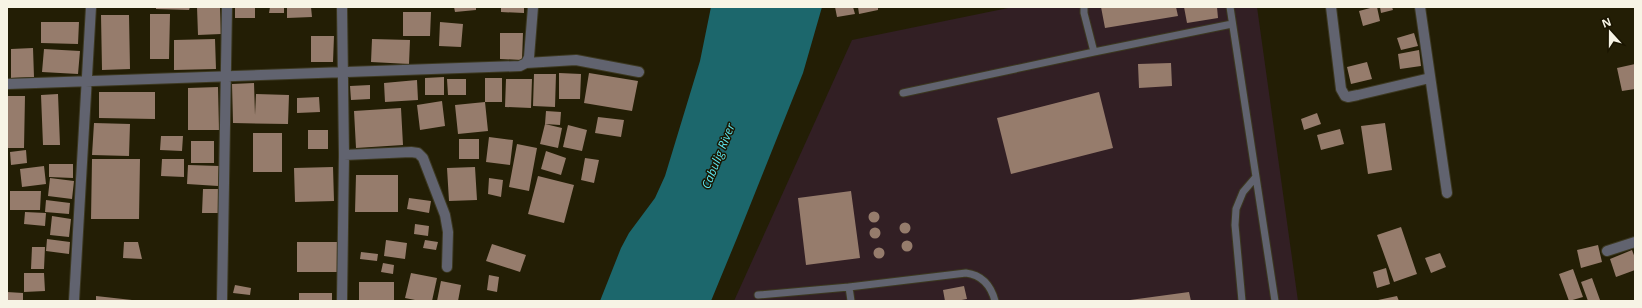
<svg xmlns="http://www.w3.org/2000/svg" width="1642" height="308" font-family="'Open Sans',sans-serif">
  <rect width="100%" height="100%" fill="#231e05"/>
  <path fill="#321f24" d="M1013,7H1257L1298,301H734L852,40Z"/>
  <path fill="#1c676c" d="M711,7H822L803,73L737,238L711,301H600L621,248L629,233L655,198L665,176L700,61Z"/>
  <path fill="#967c6c" d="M156,7H190L189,10L156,9Z
    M197,7H220L221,34L198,35Z
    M235,7H255V18H235Z
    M270,7H284V13H269Z
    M287,7H311L312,17L287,18Z
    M454,7H476V10L455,12Z
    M501,7H524V13L501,12Z
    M835,7H853L855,14L837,17Z
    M858,7H878V10L859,14Z
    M1101,7H1176L1178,16L1105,28Z
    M1184,7H1217L1218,18L1187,23Z
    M1374,7H1377L1380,21L1363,26L1359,11Z
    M1380,7H1392L1393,10L1381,13Z
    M403,12H431L430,36H403Z
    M150,14H170L169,59H150Z
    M101,15H129L130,69L102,70Z
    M41,22H79L78,44L41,43Z
    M440,22L463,24L461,47L439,46Z
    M500,33H523L522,60L500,59Z
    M1414,33L1418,46L1401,50L1397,38Z
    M311,36H334L333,62H311Z
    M215,39L216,69L174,70V40Z
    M372,39L410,40L409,64L371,62Z
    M33,48L34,77L11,78V49Z
    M44,49L80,51L78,74L42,72Z
    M1419,50L1421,66L1400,69L1398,54Z
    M1367,62L1372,79L1351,84L1347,67Z
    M1171,63L1172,86L1139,88L1138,64Z
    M1635,64V89L1622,91L1617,68Z
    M559,73L581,74L580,99H559Z
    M589,73L638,81L632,111L584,103Z
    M534,74H556L555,107L533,106Z
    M444,77V95H425V78Z
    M485,78H502V102H485Z
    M447,79H466V95H448Z
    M506,79H532L531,108L505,107Z
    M417,80L418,100L385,102L384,83Z
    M254,83L255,115L256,94L289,95L288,124L233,123L232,84Z
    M370,85V99L351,100L350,86Z
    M218,87L219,130H188V88Z
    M99,92H155V119L99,118Z
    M1099,92L1113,148L1011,174L997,118Z
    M58,94L60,145H43L41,95Z
    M8,96H25L24,148H8Z
    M319,97L320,112L297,113V98Z
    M442,101L445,126L420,130L417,105Z
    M485,102L488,131L458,134L455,105Z
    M401,108L403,145L356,148L354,111Z
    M546,111L561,112L560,125L545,124Z
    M1317,113L1321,124L1304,130L1301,119Z
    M598,117L624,120L621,137L595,133Z
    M94,123L130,124L129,156L92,155Z
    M1385,123L1392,170L1368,174L1361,126Z
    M545,124L562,128L558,148L540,144Z
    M568,125L587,130L582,151L563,147Z
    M1340,129L1344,144L1321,150L1317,135Z
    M308,130H328V149H308Z
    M253,133H282V172H253Z
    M161,136H183L182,151L160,150Z
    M489,137L513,140L510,165L486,162Z
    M459,139H479V159H459Z
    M191,141H214V163H191Z
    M517,144L537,148L529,191L509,187Z
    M26,150L27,163L11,165L10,152Z
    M546,151L566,158L561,175L541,169Z
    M585,158L599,160L594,183L581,180Z
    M92,159H140L139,219H91Z
    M162,159H184V177L161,176Z
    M49,164H73V178L49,177Z
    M188,165L219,166L218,186L187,184Z
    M44,166L46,184L22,187L20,169Z
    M333,167L334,201L295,202L294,168Z
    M475,167L477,200L449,201L447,168Z
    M356,175H398V212H355Z
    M538,176L574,185L564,223L528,214Z
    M50,178L74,181L72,199L48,196Z
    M489,178L503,180L501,197L488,194Z
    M203,189H219L218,213H202Z
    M10,191H41L40,210H10Z
    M851,191L860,258L806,265L798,198Z
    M409,198L431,201L429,213L407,209Z
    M46,200L70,203L69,214L45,212Z
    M868.5 217a5.5 5.5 0 1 1 11 0a5.5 5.5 0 1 1-11 0Z
    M25,212L46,213L45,226L24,224Z
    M52,216L71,219L69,237L50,235Z
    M899.5 228a5.5 5.5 0 1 1 11 0a5.5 5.5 0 1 1-11 0Z
    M415,224L429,226L428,236L414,234Z
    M1401,227L1417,274L1394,282L1377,235Z
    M869.5 233a5.5 5.5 0 1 1 11 0a5.5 5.5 0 1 1-11 0Z
    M47,239L70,242L69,254L46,251Z
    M386,240L407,243L405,259L384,256Z
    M425,240L438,242L436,250L423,248Z
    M901.5 246a5.5 5.5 0 1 1 11 0a5.5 5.5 0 1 1-11 0Z
    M124,242H138L142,259L123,258Z
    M297,242H338V272H297Z
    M492,244L526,255L520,272L486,261Z
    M1598,245L1602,262L1581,268L1577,250Z
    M32,247H45L44,269H31Z
    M873.5 253a5.5 5.5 0 1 1 11 0a5.5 5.5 0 1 1-11 0Z
    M1632,250L1635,258V270L1616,277L1610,259Z
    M361,252L378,254L377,261L360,259Z
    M1440,253L1446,267L1431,273L1425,258Z
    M383,263L394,265L393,274L381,272Z
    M1386,268L1390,284L1377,288L1373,272Z
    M1573,269L1583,297L1569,301L1559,274Z
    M24,273H44L45,291L24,292Z
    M411,273L437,278L432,301H420L405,298Z
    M489,275L499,277L497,292L487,290Z
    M1592,278L1600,300L1598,301H1588L1581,282Z
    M441,281L461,285L458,301H437Z
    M359,282H394V301H359Z
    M235,285L251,288L250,295L233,293Z
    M964,286L967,299L956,301H945L943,290Z
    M7,292L23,293V301H7Z
    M1189,292L1191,301H1130V300Z
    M299,293H332V301H299Z
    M96,296L132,300V301H96Z
    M1397,296L1399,301H1378V300Z"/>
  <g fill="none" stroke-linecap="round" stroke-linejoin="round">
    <g stroke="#3c3820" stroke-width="9">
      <path id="lane" d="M1084,7V13L1094,52
        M1230,7L1275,301
        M903,93L1094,52L1232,24
        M758,295L849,287
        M851,301L849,287L966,273C982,275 991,286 995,301
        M1242,301L1235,225L1236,209L1243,192L1255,178"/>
    </g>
    <g stroke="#3c3820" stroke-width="12">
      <path id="street" d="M342,7L344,155L342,301
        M1331,7L1341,89L1345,96L1348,97L1358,95L1430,78
        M1420,7L1447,193
        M526,63L576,60L639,72
        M7,84L520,66L526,63L529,57L533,7
        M344,155L411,152L418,153L423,158L445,215L448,232L447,267
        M1607,251L1635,242
        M74,301L91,7
        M222,301L227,7"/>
    </g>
    <use href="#lane" stroke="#61636f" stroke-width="7"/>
    <use href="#street" stroke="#61636f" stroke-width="10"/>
  </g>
  <g text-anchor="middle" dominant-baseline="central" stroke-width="3" stroke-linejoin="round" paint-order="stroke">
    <g font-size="12" font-style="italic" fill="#5ce6ef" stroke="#1a1500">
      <text transform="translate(718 156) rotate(-68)">Cabulig River</text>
    </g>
  </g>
  <rect width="1642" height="308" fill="none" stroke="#f7f4e5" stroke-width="16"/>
  <g transform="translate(1610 32) rotate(339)" stroke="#1a1500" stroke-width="3" paint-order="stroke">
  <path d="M0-3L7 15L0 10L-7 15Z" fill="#f7f4e5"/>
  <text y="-6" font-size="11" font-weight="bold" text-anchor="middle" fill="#f7f4e5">N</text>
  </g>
</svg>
